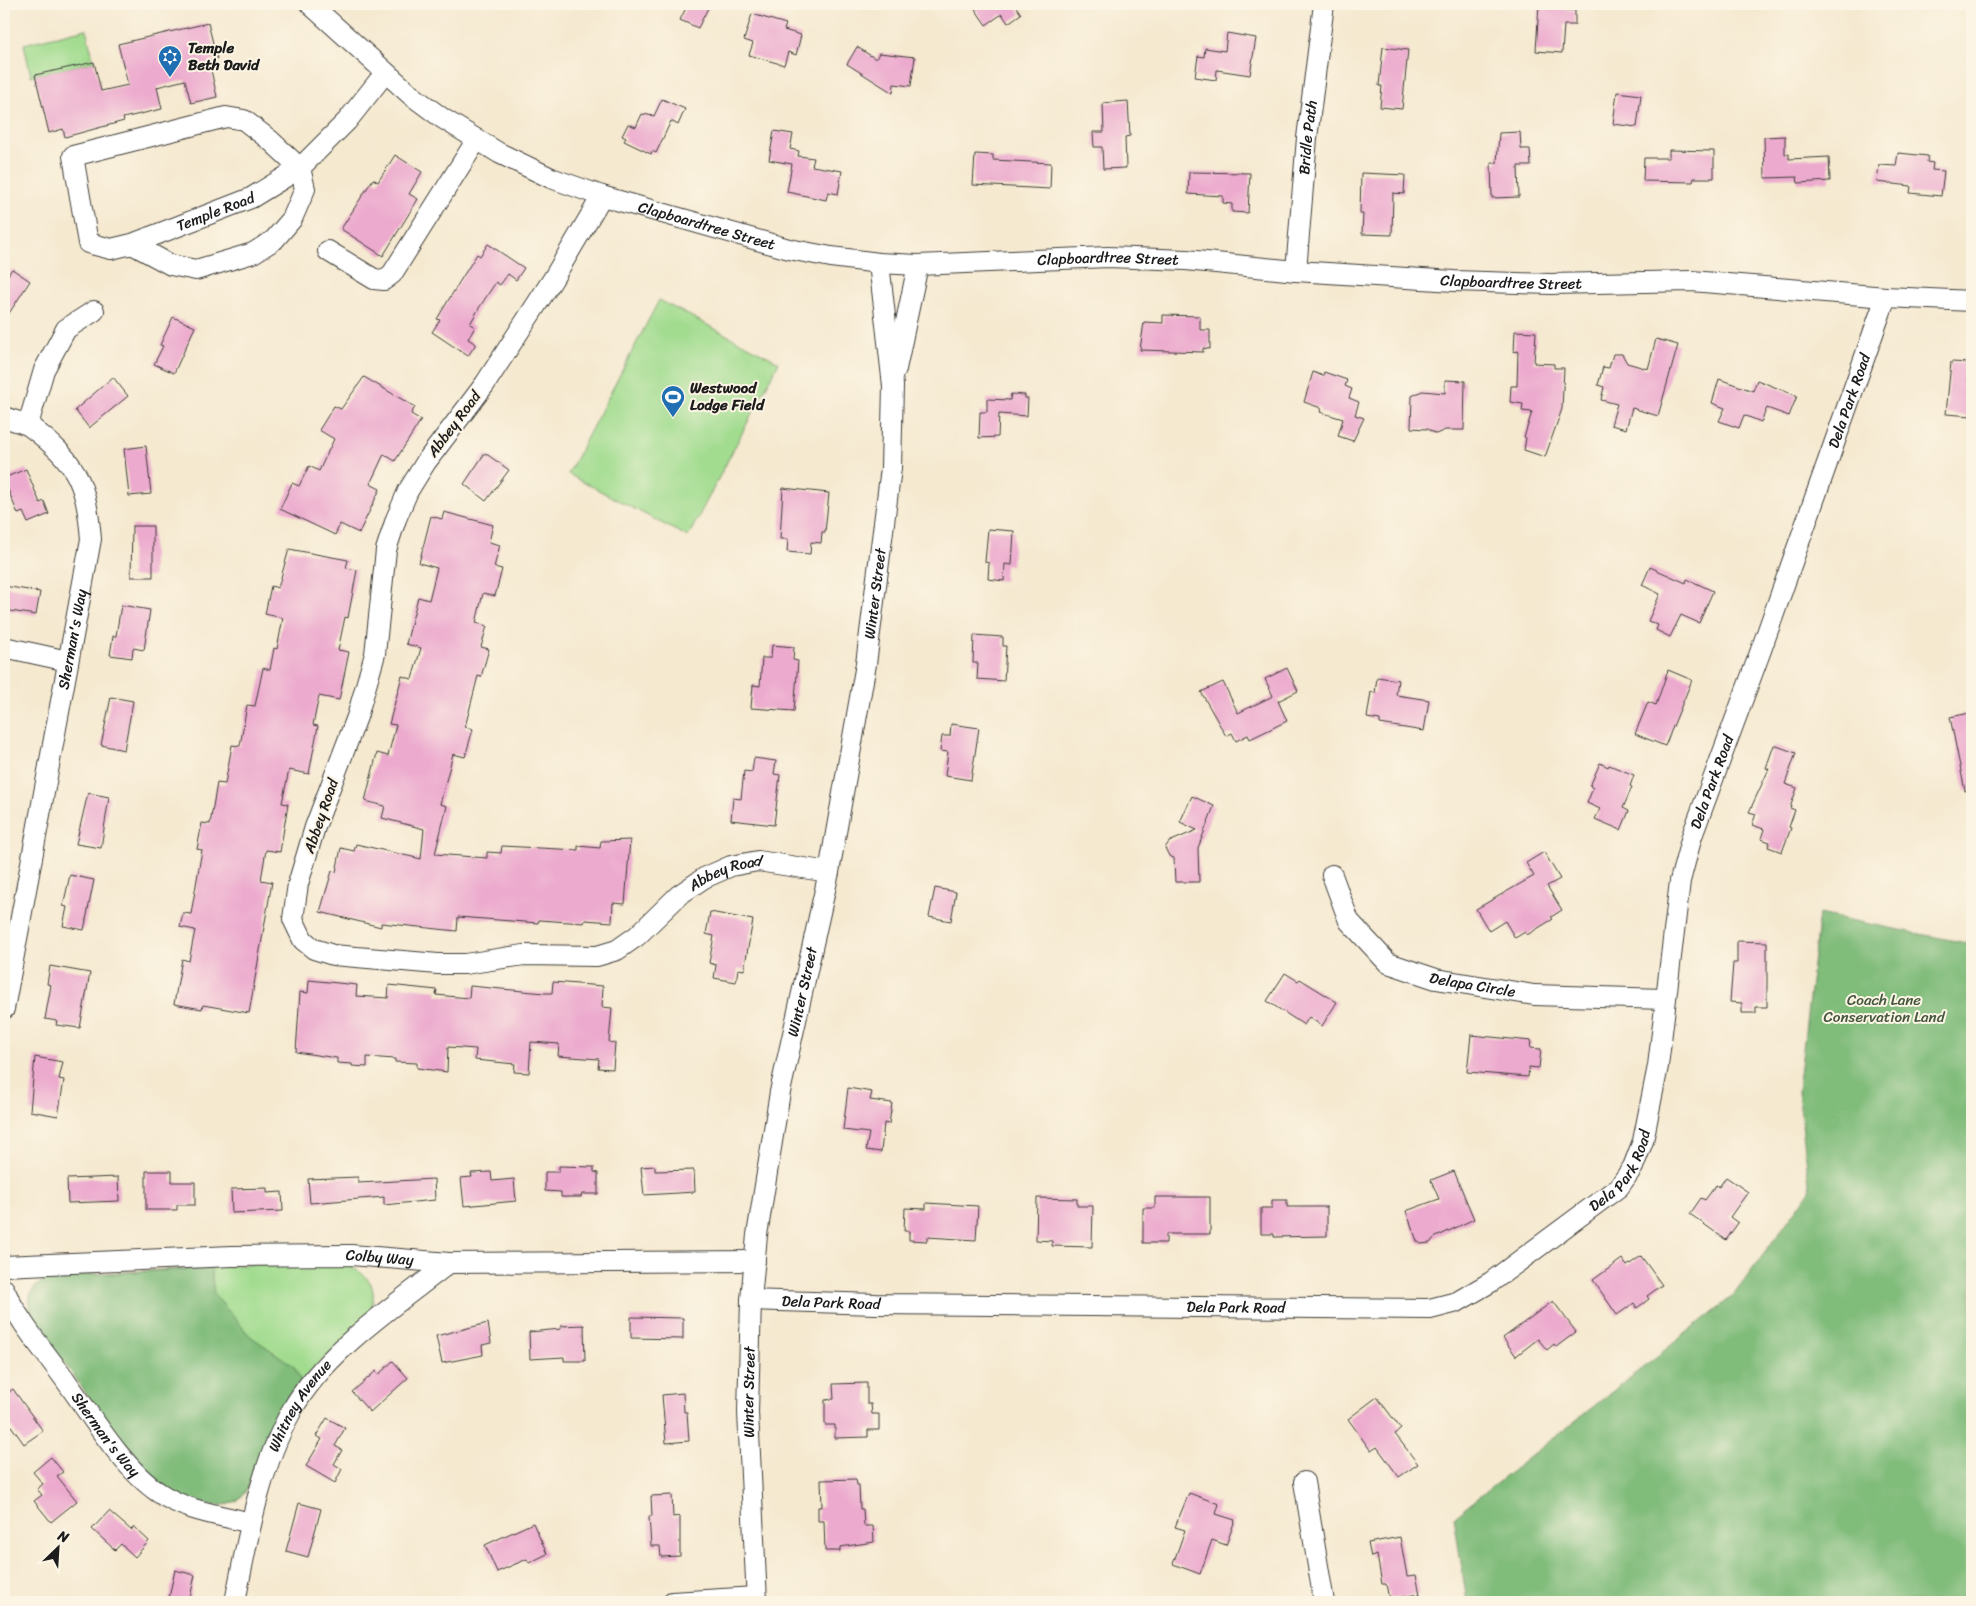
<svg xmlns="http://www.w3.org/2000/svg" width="1976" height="1606" font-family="Sriracha,sans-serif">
  <rect width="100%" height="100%" fill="#fcf5e5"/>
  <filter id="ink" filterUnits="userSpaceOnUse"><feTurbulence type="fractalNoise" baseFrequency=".02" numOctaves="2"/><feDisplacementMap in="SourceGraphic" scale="10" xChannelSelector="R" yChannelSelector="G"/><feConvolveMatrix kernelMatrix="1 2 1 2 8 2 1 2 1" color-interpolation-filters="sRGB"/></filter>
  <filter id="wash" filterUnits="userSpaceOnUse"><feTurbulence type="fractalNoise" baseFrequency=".0096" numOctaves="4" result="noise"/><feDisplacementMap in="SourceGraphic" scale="20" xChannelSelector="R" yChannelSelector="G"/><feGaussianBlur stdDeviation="1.12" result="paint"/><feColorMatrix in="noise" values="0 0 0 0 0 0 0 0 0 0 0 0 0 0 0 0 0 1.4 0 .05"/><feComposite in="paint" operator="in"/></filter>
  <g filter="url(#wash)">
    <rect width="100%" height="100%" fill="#f5e9d0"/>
    <path fill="#a1dc8f" stroke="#5e7c56" d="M86,29L94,62L31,76L24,44Z
      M659,300L779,362L688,537L568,474Z
      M259,1264L348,1266C374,1276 380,1295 366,1319L301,1381L282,1406L264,1441L246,1491L238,1500L227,1505L31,1315C25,1289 36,1283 58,1276Z"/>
    <path fill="#80bc7a" stroke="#4e6c4b" d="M1819,914L1966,943L1972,941V1602H1467L1454,1517L1733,1296L1810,1191L1798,1091Z
      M211,1268L214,1294L250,1336L294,1366L301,1381C287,1400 275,1418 265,1439C256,1457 255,1483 240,1498C217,1518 169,1493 149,1478C138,1469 130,1453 121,1442C90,1400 61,1358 31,1315C25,1289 36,1283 58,1276Z"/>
    <g id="blocks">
      <path fill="#ecaace" d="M688,4H710L698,28L680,20Z
        M982,4H1017L1015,5L1021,14L1008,23L1002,14L986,25L975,9Z
        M1539,4H1566L1565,10H1575V25H1564L1562,53L1536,51Z
        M752,14L786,24L784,30L801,35L796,55L788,52L784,65L749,55L753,43L744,40Z
        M208,23L217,59L209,61L217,97L191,103L185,80L157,87L162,109L123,118L124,121L65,137L63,129L49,133L35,75L94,62L101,91L128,85L118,44Z
        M1227,33L1256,38L1250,75L1217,70L1216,80L1195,77L1198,56L1204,57L1205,48L1225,51Z
        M857,47L876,59L879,53L915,57L911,86L894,84L893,93L847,64Z
        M1383,47L1408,50L1402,109L1380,107L1382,86H1379Z
        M1617,92L1641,95L1637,127L1613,124Z
        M662,99L685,109L678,125L671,121L656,153L652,151L651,154L624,141L626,138L622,136L628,124L636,127L642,114L654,116Z
        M1128,101L1130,136L1125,137L1126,168L1103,169L1102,147H1094L1093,132H1104L1103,103Z
        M774,131L793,134L790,149L799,151L798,156L814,158L812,166L842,171L838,194L828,192L826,200L787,192L792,164L769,160Z
        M1520,132L1521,149H1530L1531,166H1518L1519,197L1492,198L1491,163H1497L1499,133Z
        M1785,136V154H1789V159L1829,157L1830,181L1798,183L1797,177L1765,178L1764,137Z
        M1669,150L1714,151V178H1694L1693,182L1643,181L1644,158H1669Z
        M1898,153L1928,156L1927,162L1933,163L1932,170L1944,171L1941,196L1910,193L1911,186L1877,182L1879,165L1896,166Z
        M975,154L993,155V160L1051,163L1050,189L973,185Z
        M395,155L422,172L409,194L418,199L383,256L341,229L373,179L378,182Z
        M1189,172L1250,173L1248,213L1232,212V204L1223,203V196L1188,194Z
        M1361,173L1405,175L1404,194L1393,193L1392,235L1362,234L1363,214H1360Z
        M488,244L524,268L516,280L508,274L500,285L496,282L479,308L470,324L475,327L468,339L476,344L468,356L432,332L440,320L437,319L460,281L477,254L480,256Z
        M12,269L30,281L4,321V281Z
        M1163,315L1200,316V330H1210V349L1203,348V352L1140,350L1144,322L1163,323Z
        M173,317L195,327L174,373L154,364L163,346L160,345Z
        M1515,331L1536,332L1534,363L1554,364V368H1564L1562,409L1545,457L1524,450L1526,438L1524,437L1532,412L1522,411L1523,404L1510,402L1511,386H1517L1518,351L1514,352Z
        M1656,339L1678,345L1658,416L1632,408L1626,429L1611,425L1617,404L1601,400L1604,387L1598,385L1603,367L1609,368L1613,354H1622L1627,363L1648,369Z
        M1951,362L1970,363L1968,382L1972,383V416L1946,414Z
        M1313,372L1323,376L1324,372L1347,380L1345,386L1352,389L1349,398L1359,402L1355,415L1364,418L1353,441L1338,436L1343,419L1320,412L1321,408L1304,402Z
        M113,377L128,396L89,428L75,410Z
        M364,377L415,407L411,414L421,420L395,461L384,454L370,484L380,489L359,533L340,524L335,535L280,509L292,483L299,486L309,466L319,471L334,439L319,430L334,406L341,409Z
        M1719,379L1753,391L1757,380L1797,396L1789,416L1767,408L1761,422L1744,415L1739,428L1719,421L1725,408L1712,403Z
        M1445,380L1465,381L1464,430H1445L1436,434L1427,429L1411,428L1412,396L1422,391L1445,393Z
        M1011,394L1025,395V398H1028L1027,416L999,414L998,437L979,438L980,412H987V399L1010,400Z
        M146,446L151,494L129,496L124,449Z
        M485,453L509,470L486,501L464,484Z
        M26,469L40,503L44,501L49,514L28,523L23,512L18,514L4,480V478Z
        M783,488L829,493L825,532H822L821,543L811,542L810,554L787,552L788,539H780Z
        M444,512L493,525L489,542L500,545L494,567L502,569L495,596L483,593L476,623L487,626L481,647L489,649L481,677L478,676L465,727L473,729L465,757L453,754L440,804L447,806L435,854L487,858V852L501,853L502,846L578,850V846L600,848L601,841L630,840L625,904L613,903L612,922L585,920L584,923L539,920L538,923L458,917L457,931L381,923V927L320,912L332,871L336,872L341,848L354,851L356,844L421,859L424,829L382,818L385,806L365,801L377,753L388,756L396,725L389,724L402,676L412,679L421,648L406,644L418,597L429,600L437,568L419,563L431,516L442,519Z
        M132,526H153V577H131Z
        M988,529L1014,531L1012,565L1005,564L1004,581L988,579L989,563L985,562Z
        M289,549L348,560L346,568L357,570L348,618L345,617L338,650L349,652L339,700L319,696L313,725L318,726L309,774L289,770L282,803L288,804L280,852L266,850L261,880L272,882L249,1013L203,1005L202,1009L174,1004L182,959L189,961L195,930L180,927L183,913L191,914L202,850L197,849L202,823L210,824L217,783L225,784L232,745L240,746L247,705L255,706L263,668L270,670L274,648L277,649L283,618L265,614L271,586L278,588Z
        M1650,567L1686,583L1687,579L1713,591L1699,623L1681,615L1670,637L1656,630L1658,625L1648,621L1660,594L1642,585Z
        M4,586L40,592L36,615L4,610Z
        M121,605L150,610L144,650L133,648L132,658L110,655L113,636H116Z
        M974,635L1003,637V646H1006L1004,681L977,679L978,663H973Z
        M772,645L794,647L793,660L798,661L794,711L751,708L753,685L760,686L762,658H771Z
        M1287,668L1298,691L1278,701L1287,721L1250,739L1248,735L1236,741L1232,733L1226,736L1201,692L1223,682L1238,713L1273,696L1265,679Z
        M1668,670L1692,680L1665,746L1635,734L1648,702L1656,705Z
        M1377,677L1398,680L1396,695L1429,700L1424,731L1380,724V720L1367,718L1371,692L1375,693Z
        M111,697L133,701L124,750L101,745Z
        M1970,713L1972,726V790L1965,791L1950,717Z
        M951,724L979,728L971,780L945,776L948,752L940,751L942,736H950Z
        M1774,745L1796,753L1785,784L1797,788L1790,808L1795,810L1789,827L1791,828L1782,852L1768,847L1770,842L1761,839L1764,829L1752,825L1756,814L1749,812L1769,769L1766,768Z
        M754,758L776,761L774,774L780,775L774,825L731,820L733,798L741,799L744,771L752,772Z
        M1600,763L1608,767L1609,765L1634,775L1630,786L1632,787L1623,808L1629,811L1621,830L1595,819L1600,809L1587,803L1593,788L1590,786Z
        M88,793L109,797L101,848L76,844Z
        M1192,796L1214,806L1198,848L1199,882H1175L1174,858L1169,856L1165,848L1169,842L1197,830L1180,822Z
        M1544,852L1560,879L1547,886L1562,910L1551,917L1553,919L1527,935L1525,932L1515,938L1505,921L1489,931L1476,909L1534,876L1526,863Z
        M70,875L94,880L84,930L63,926L67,907L63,906Z
        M935,888L956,892L951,921L929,917Z
        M710,912L753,920L744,970L738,969L736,982L714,978L716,965L709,963L714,936L706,934Z
        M1737,941L1767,942V1007H1756V1013H1742V1003L1730,1002L1733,963H1737Z
        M50,966L90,973L80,1028L56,1025L57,1021L45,1019L51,985L47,984Z
        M1285,973L1298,981L1300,979L1337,1002L1322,1026L1309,1017L1304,1025L1267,1001Z
        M309,980L357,985L356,996L388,998L389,985L437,990L436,995L469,998L470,986L544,993H552L553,982L603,986L602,1007L612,1008L609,1042L615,1043L613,1069L598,1068L599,1059L558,1056L559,1044L531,1042L529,1073L514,1072L515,1064L475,1060L476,1049L448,1047L447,1072L417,1068V1063L395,1062V1059L367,1057V1067L352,1066V1064L337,1063V1058L296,1052L300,992L308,993Z
        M1471,1035L1531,1041L1530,1048L1541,1049L1539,1068L1529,1067L1528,1077L1467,1072Z
        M35,1057L63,1062L59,1079L64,1080L58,1116L30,1111Z
        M848,1088L872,1092L870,1100L892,1103L889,1124L884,1123L881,1152L866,1150L869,1133L843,1130Z
        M559,1166L594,1167V1172L598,1173V1194H582L581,1197H561V1192L545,1191V1172H559Z
        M655,1166V1171L694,1170L695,1192L644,1195L641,1167Z
        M146,1171H172V1182H195V1205H177V1210H146Z
        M1454,1171L1474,1219L1434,1238L1430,1243L1421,1244L1417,1241L1406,1211L1439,1199L1431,1180Z
        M491,1172L492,1181L514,1179L516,1201L464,1206L461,1178L472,1177L471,1173Z
        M118,1177L119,1201L68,1203L67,1179Z
        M358,1177V1183L434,1179L435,1200L384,1205V1197L310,1203L308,1179Z
        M1726,1177L1748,1192L1730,1217L1738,1223L1726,1240L1690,1214L1701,1198L1705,1200L1716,1185L1719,1187Z
        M267,1188V1193L282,1192L283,1211L232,1213L231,1189Z
        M1155,1197H1210V1234H1166V1243H1143V1208H1155Z
        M1037,1198L1077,1199V1206H1093L1092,1247L1052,1246V1241L1036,1240Z
        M1272,1200H1287V1207H1327V1236L1274,1237V1234H1261V1208H1272Z
        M926,1203L978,1206L976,1240L927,1237V1241L909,1240V1231H904L905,1208L926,1209Z
        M1641,1256L1662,1285L1647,1296L1649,1299L1637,1308L1634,1303L1617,1315L1593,1280L1622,1259L1627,1266Z
        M1553,1301L1576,1332L1556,1347L1554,1344L1547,1350L1538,1339L1516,1356L1503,1338Z
        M631,1317L683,1318V1339L631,1338Z
        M488,1323L491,1343L482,1345L483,1355L442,1363L436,1336Z
        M584,1325L585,1361H564V1357L530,1359L529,1332L561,1329V1326Z
        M393,1361L408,1378L370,1412L352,1392L376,1371L378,1375Z
        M867,1383V1404H871L872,1414H879V1430H868V1437L835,1438V1425H825V1400L834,1399L833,1384Z
        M13,1389L43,1431L24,1444L4,1416V1396Z
        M683,1393L684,1412H687L689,1441L666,1443L662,1395Z
        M1377,1397L1401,1429L1395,1434L1418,1464L1399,1477L1377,1447L1371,1451L1348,1419Z
        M327,1418L345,1428L335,1446L342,1450L334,1464L342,1469L335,1483L306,1466L322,1439L316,1436Z
        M51,1457L63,1472L57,1476L77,1501L51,1522L34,1501L42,1495L37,1489L43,1484L33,1472Z
        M856,1479L857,1485H859L860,1509H863L864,1526H873L874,1542L840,1547V1551H825L824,1521H818V1507H822L821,1480Z
        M1189,1493L1219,1504L1216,1514L1235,1520L1226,1545L1212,1540L1200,1574L1173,1564L1185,1530L1175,1527Z
        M672,1495L673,1517L680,1516V1556L661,1557L660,1546H651L649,1516H652L651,1496Z
        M299,1503L321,1509L308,1557L286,1551Z
        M109,1511L131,1530L134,1527L149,1541L135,1557L121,1544L115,1550L92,1529Z
        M533,1523L547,1554L529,1563L527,1559L497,1572L485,1545Z
        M1400,1537L1407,1576L1416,1575L1420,1594L1389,1599L1386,1584H1382L1377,1555L1371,1557L1368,1543Z
        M175,1570L195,1575L189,1602H168Z"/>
    </g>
  </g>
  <g filter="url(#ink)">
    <use href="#blocks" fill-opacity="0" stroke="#3d3b37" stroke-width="1"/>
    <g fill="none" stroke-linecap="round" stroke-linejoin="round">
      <g stroke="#3d3b37" stroke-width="22">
        <g id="minor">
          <path id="s1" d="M310,4L411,95L442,118L499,153L551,178L602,196L789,249L831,257L879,263L918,265L1108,257L1186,260L1296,271L1454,281L1551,284L1691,281L1886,297L1972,301"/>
          <path id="s2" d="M602,196L553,279L485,384L426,462L408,491L396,519L386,550L375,654L357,717L315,827L298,884L293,919L303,940L314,949L333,955L438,964H465L524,955L597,956L617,950L637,936L679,895L704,878L731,866L758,861L829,872"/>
          <path id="s3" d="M132,244L171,265L196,270L253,253L274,240L292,219L305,189L300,168L271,141L244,120L226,117L73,156L88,243L111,249L132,244L251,198L300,168L347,121L385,73"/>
          <path d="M328,251L374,279L384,280L392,274L476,141"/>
          <path id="s4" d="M1296,271L1307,138L1324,4"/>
          <path d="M896,369L918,265"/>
          <path d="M4,417L28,425"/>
          <path d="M4,647L68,661"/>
          <path id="s5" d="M1332,875L1349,921L1388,963L1436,979L1534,995L1664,999"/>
          <path id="s6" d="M4,1009L91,539C86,480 76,461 28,425L44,370L66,329L94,311"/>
          <path id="s7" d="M4,1266L232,1256L351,1255L449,1263L755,1261"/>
          <path id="s8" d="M4,1289C18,1320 41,1347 61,1374C87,1409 122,1468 158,1492C185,1511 220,1515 251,1523"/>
          <path id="s9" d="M751,1300L876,1304L1430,1309L1457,1302L1491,1282L1619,1187L1633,1167L1643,1141L1658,1066L1680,881L1692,836L1761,650L1886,297"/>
          <path d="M1304,1482L1324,1602"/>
          <path id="s10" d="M235,1602C248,1537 259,1469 292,1410C326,1350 396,1305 449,1263"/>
          <path d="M672,1602L756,1597"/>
          <path id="s11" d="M757,1602L748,1412L751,1300L757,1235L780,1092L829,872L866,664L891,468L893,386L879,263"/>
        </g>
      </g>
      <use href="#minor" stroke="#fff" stroke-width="20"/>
    </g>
  </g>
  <defs>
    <g id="synagogue-pin" transform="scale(1.25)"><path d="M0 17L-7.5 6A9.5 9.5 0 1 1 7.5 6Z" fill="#1f6fb2" stroke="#fcf5e5"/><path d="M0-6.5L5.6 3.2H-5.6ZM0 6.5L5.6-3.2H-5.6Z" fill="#fff"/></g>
    <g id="stadium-pin" transform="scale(1.25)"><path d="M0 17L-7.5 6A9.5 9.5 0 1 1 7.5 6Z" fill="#1f6fb2" stroke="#fcf5e5"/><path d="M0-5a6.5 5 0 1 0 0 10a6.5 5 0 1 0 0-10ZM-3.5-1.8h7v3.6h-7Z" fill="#fff"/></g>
  </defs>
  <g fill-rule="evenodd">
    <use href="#synagogue-pin" x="170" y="57"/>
    <use href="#stadium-pin" x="673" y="397"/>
  </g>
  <g text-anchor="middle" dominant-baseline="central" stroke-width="4" stroke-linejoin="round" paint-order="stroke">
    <g font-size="15" font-weight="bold" fill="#1c1c1c" stroke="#fcf5e5" text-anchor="start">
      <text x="188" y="48">Temple<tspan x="188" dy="17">Beth David</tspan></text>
      <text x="690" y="388">Westwood<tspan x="690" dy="17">Lodge Field</tspan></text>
    </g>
    <g font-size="15" fill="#1c1c1c" stroke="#fcf5e5">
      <text stroke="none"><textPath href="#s4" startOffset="134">Bridle Path</textPath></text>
      <text stroke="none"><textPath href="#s3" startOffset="709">Temple Road</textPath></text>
      <text stroke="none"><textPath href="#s1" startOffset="462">Clapboardtree Street</textPath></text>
      <text stroke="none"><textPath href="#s1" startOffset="868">Clapboardtree Street</textPath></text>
      <text stroke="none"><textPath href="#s1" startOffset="1272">Clapboardtree Street</textPath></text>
      <text stroke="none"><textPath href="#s9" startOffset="1730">Dela Park Road</textPath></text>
      <text transform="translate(454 424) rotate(-53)">Abbey Road</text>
      <text stroke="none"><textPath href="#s11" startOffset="1020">Winter Street</textPath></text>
      <text stroke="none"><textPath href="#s6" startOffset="376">Sherman's Way</textPath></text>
      <text stroke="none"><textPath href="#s9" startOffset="1325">Dela Park Road</textPath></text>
      <text transform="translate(321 816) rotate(-71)">Abbey Road</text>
      <text stroke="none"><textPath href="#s2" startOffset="1278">Abbey Road</textPath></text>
      <text stroke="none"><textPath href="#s5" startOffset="194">Delapa Circle</textPath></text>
      <text stroke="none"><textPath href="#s11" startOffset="615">Winter Street</textPath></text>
      <text stroke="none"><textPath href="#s9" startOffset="920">Dela Park Road</textPath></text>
      <text stroke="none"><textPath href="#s7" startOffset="376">Colby Way</textPath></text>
      <text stroke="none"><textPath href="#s9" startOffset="80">Dela Park Road</textPath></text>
      <text stroke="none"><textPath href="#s9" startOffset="485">Dela Park Road</textPath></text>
      <text stroke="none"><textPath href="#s11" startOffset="210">Winter Street</textPath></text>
      <text stroke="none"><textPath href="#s10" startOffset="209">Whitney Avenue</textPath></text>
      <text stroke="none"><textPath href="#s8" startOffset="178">Sherman's Way</textPath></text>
    </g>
    <g font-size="15" fill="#44563e" stroke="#fcf5e5">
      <text x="1884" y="1000">Coach Lane<tspan x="1884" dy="17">Conservation Land</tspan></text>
    </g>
  </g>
  <rect width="1976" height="1606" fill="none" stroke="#fcf5e5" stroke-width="20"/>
  <g transform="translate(58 1548) rotate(25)" stroke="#fcf5e5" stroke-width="4" paint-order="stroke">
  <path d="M0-4L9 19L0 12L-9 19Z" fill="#1c1c1c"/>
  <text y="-8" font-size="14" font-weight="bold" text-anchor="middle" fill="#1c1c1c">N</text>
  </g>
</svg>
